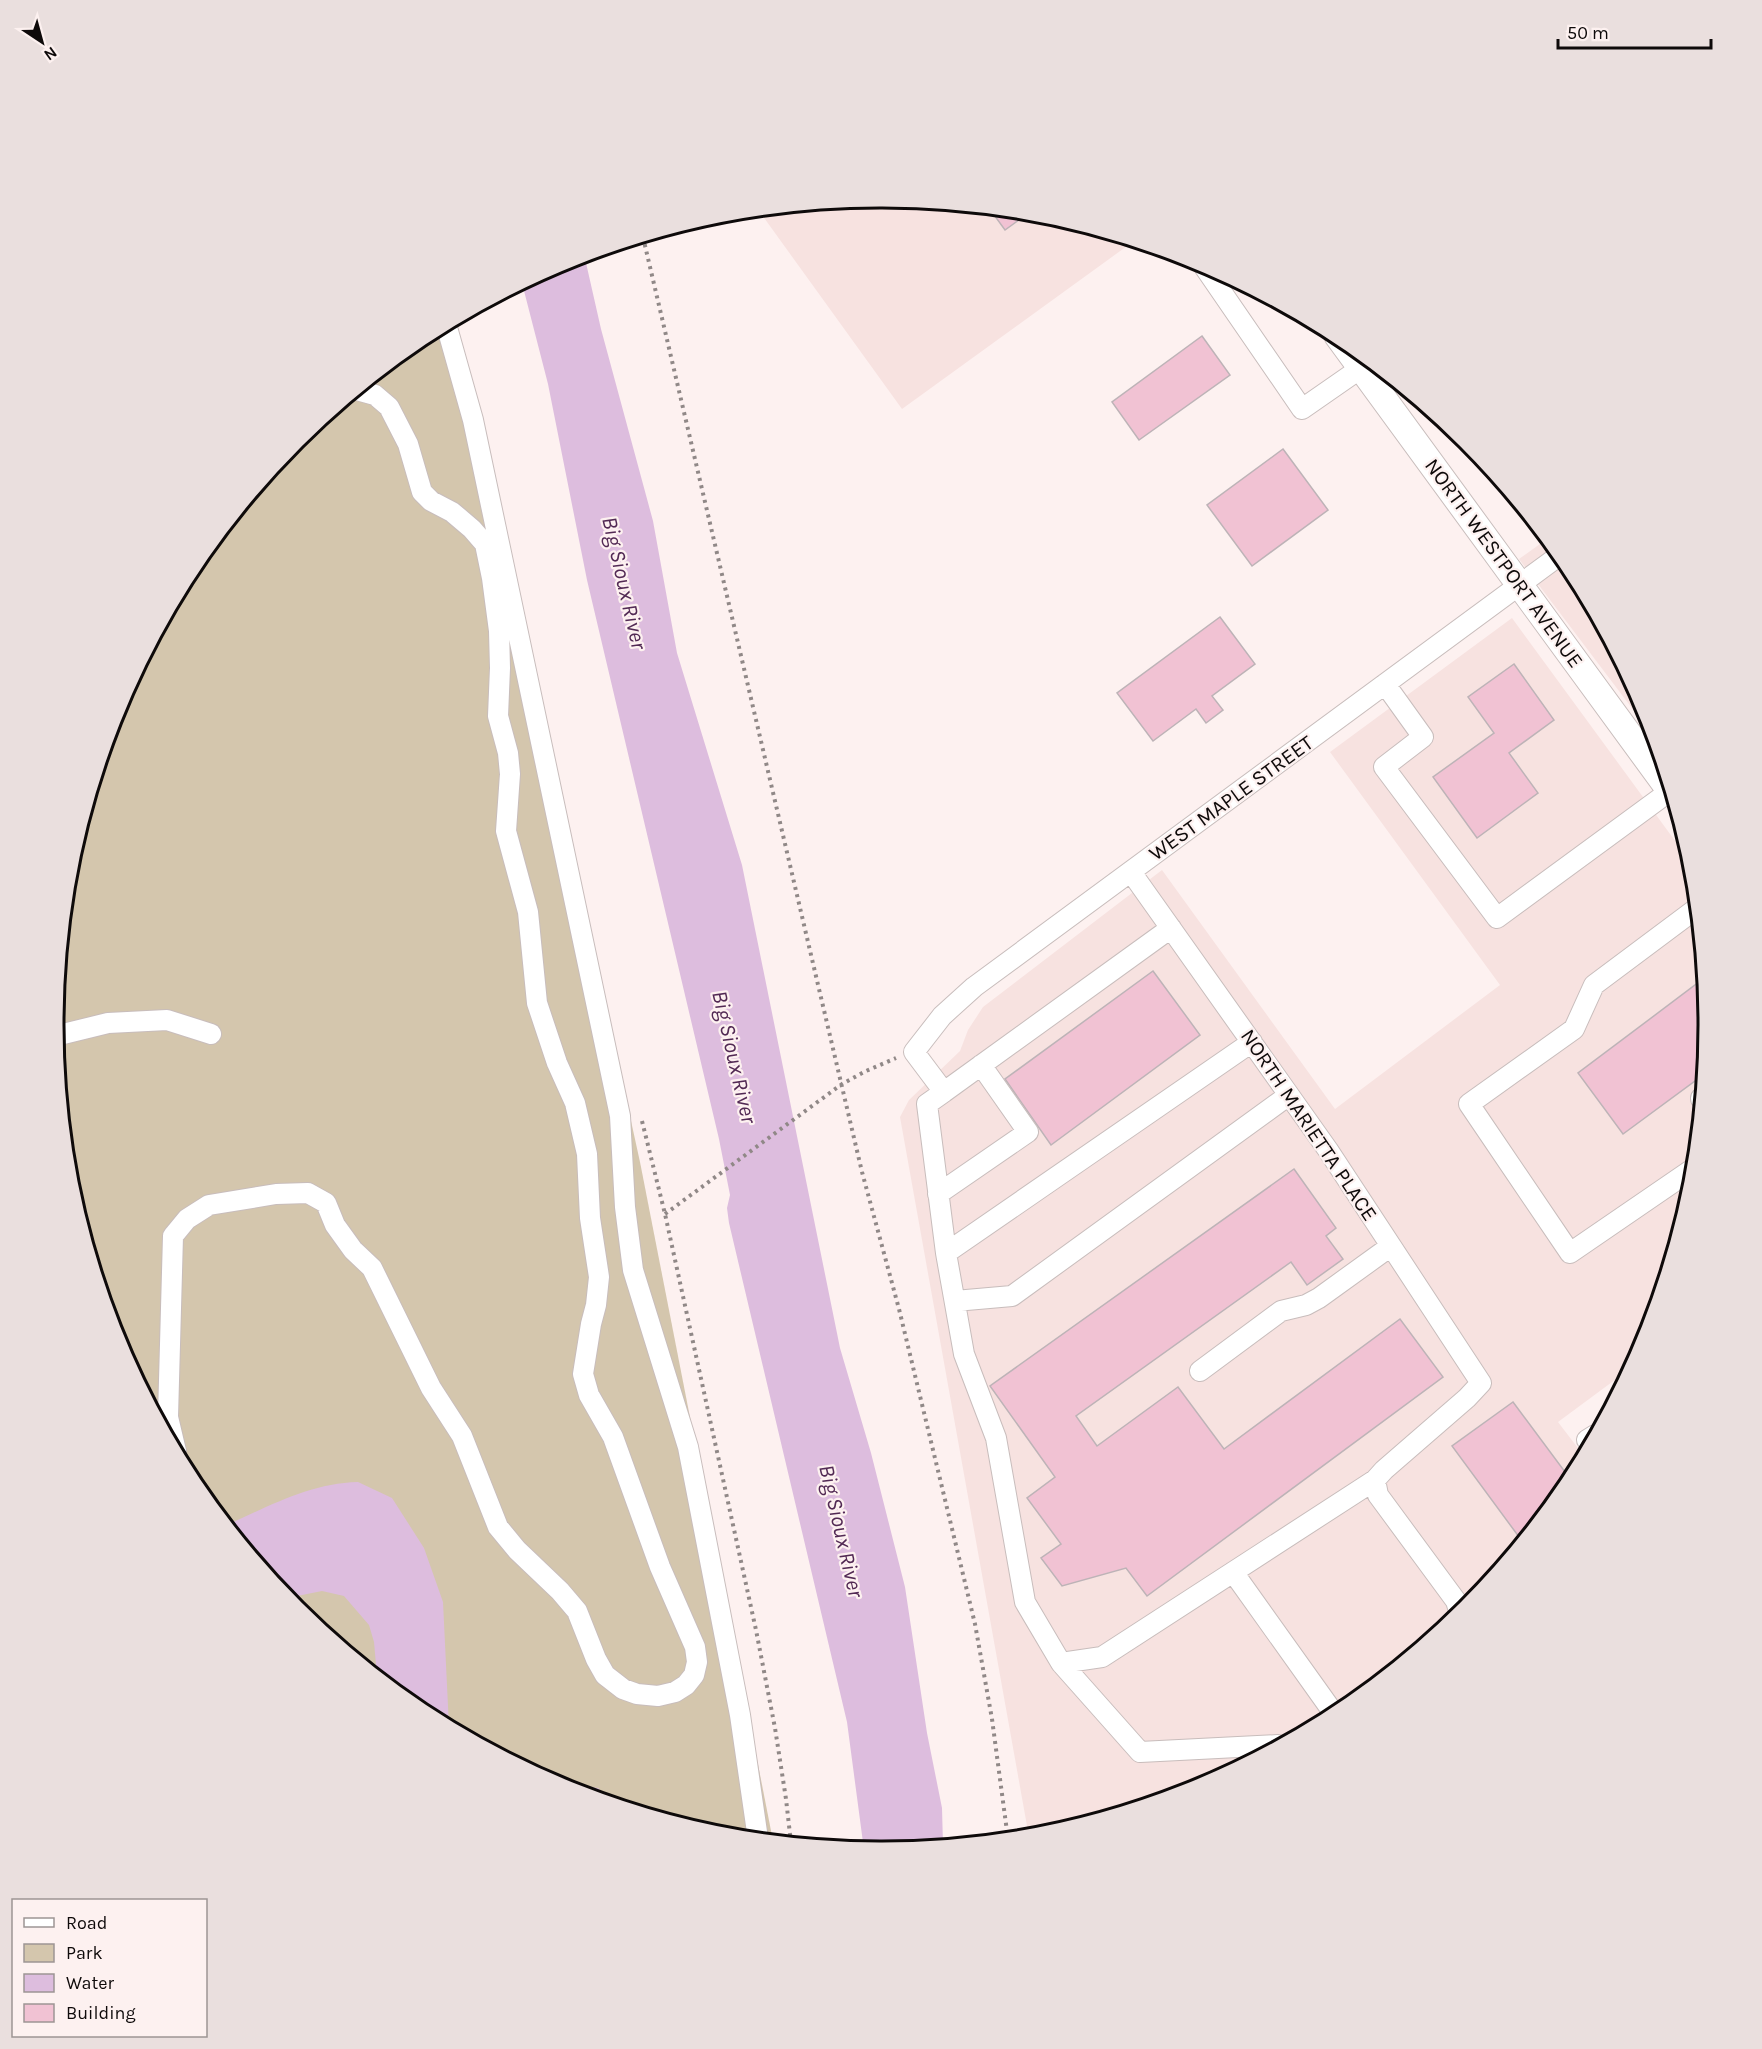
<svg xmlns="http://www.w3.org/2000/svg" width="1762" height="2049" font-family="Karla,sans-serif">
  <rect width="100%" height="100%" fill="#fdf1f0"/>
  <path fill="#f7e2e0" d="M881,198L1043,213L1134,241L902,409L762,215L771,208Z
    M1547,539L1569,565L1645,708L1653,736L1519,559Z
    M1512,618L1692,864L1708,1025L1692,1186L1645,1341L1631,1368L1558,1422L1584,1456L1568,1484L1466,1610L1340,1712L1197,1789L1042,1836L1029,1837L900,1117L909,1100L960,1051L968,1030L983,1007L1162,870L1335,1109L1500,985L1330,752Z"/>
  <path fill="#d4c6ad" d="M452,321L544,724L640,1162L773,1841L719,1836L564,1788L421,1712L296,1609L193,1484L117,1341L70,1186L54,1025L70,863L117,708L194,565L296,439L422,337Z"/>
  <path fill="#ddbdde" d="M584,254L601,329L653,521L677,653L742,865L840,1348L871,1453L905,1587L927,1733L942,1808L943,1845L881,1851L864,1850L847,1722L729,1223L727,1208L730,1195L719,1139L587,580L548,384L522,283L565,260Z
    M358,1482L392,1498L424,1548L443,1602L449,1727L421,1712L377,1676L374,1642L369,1625L344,1596L322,1591L287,1598L227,1525C269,1506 311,1483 358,1482Z
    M571,1785L598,1788L614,1804L562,1787Z"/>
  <path fill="#f1c2d3" stroke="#bdb3b7" stroke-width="1.5" d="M989,208L1014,211L1030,212L1005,230Z
    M1202,336L1230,375L1139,440L1112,402Z
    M1283,449L1328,510L1252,566L1207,505Z
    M1220,617L1255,664L1212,696L1223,710L1206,723L1196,709L1153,741L1117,693Z
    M1514,664L1554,720L1509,753L1538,793L1477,838L1433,777L1494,733L1468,697Z
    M1153,971L1200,1035L1051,1145L1005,1079Z
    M1703,979L1707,1013L1700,1017L1708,1027L1703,1075L1623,1134L1578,1073Z
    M1294,1169L1336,1228L1326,1236L1343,1259L1307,1285L1291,1262L1076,1416L1097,1446L1178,1387L1224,1449L1400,1319L1443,1377L1147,1596L1126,1568L1062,1586L1041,1558L1061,1544L1027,1498L1055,1477L990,1386Z
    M1513,1402L1571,1480L1522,1541L1452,1446Z"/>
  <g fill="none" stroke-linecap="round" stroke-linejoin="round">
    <g stroke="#c8bdbc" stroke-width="22">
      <path id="minor" d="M1201,262L1302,409L1361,368
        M446,324L473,420L620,1116L625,1207L633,1270L688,1447L740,1715L758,1839
        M1385,684L1423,737L1384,767L1497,918L1670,791
        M1131,872L1328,1150L1481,1383L1467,1398L1384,1470L1375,1480L1378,1495L1456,1601L1460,1614
        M55,1036L108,1023L167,1020L211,1034
        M1252,1042L946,1253L964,1354L996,1438L1025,1602L1061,1663L1102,1657L1375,1480
        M944,1092L1171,928
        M1701,1099V1098
        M1694,1168L1570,1253L1469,1104L1574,1029L1594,985L1697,908
        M938,1194L1028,1132L981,1065
        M946,1253L927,1104L944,1092L914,1052L942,1016L974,987L1560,555
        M955,1301L1012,1296L1289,1095
        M1200,1371L1281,1311L1306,1305L1319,1298L1391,1246
        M1590,1444L1587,1440L1595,1435
        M176,1451L168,1417L173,1236L187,1219L209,1205L276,1194L308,1193L326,1203L335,1225L353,1250L372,1268L431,1388L462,1436L498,1527L517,1550L560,1591L577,1611L596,1659L605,1675L623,1689L637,1694L658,1696L675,1692L686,1685L694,1675L697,1662L695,1647L660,1567L613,1437L589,1395L583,1374L591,1324L596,1305L599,1277L590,1218L587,1154L575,1103L557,1063L537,1003L528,912L506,831L510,774L508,753L498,716L500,668L499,631L492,578L485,544L472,529L452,512L431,501L422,492L408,444L389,407L375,395L357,390
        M1233,1572L1335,1715
        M1061,1663L1140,1752L1278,1745"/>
    </g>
    <g stroke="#c8bdbc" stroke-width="28">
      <path id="major" d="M1337,335L1671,792"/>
    </g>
    <path stroke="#908887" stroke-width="4" stroke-dasharray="3 4.5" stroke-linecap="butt" d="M643,237L819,989L862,1172L899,1309L975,1624L992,1719L1008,1839
      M642,1121L665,1214L756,1630L775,1728L786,1799L791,1843
      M665,1214L842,1084L866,1071L896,1058"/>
    <use href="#minor" stroke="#fff" stroke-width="20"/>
    <use href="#major" stroke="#fff" stroke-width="26"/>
  </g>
  <g text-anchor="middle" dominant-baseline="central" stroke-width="4.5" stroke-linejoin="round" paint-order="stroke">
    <g font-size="21" fill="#0e0a0a" stroke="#fdf1f0">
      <text transform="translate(1504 563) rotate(54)">NORTH WESTPORT AVENUE</text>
      <text transform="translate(1231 798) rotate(-36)">WEST MAPLE STREET</text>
      <text transform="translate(1309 1125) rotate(56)">NORTH MARIETTA PLACE</text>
    </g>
    <g font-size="22" font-style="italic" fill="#522954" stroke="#fdf1f0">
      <text transform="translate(624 583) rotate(77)">Big Sioux River</text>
      <text transform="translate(734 1057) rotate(77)">Big Sioux River</text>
      <text transform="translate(841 1531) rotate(77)">Big Sioux River</text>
    </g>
  </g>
  <path d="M0 0H1762V2049H0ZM880 208H882A816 816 0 0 1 1698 1024V1025A816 816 0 0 1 882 1841H880A816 816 0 0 1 64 1025V1024A816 816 0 0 1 880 208Z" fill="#eadfde" fill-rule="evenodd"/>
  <path fill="none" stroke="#0e0a0a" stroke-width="3" d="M880 208H882A816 816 0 0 1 1698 1024V1025A816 816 0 0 1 882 1841H880A816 816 0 0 1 64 1025V1024A816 816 0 0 1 880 208Z"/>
  <rect x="12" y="1899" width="195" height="138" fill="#fdf1f0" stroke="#9d9594" stroke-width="1.5"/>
  <rect x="24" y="1918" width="30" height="9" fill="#ffffff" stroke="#9d9594" stroke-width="1.5"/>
  <text x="66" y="1929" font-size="18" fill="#0e0a0a">Road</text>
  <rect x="24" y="1944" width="30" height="18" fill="#d4c6ad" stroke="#9d9594" stroke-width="1.5"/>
  <text x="66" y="1959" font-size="18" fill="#0e0a0a">Park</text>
  <rect x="24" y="1974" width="30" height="18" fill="#ddbdde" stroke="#9d9594" stroke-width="1.5"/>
  <text x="66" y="1989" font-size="18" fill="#0e0a0a">Water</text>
  <rect x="24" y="2004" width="30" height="18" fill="#f1c2d3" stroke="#9d9594" stroke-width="1.5"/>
  <text x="66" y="2019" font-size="18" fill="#0e0a0a">Building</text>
  <g transform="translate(42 42) rotate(144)" stroke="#fdf1f0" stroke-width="4.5" paint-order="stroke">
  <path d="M0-4.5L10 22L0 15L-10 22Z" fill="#0e0a0a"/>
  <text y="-9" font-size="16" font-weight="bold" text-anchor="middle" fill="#0e0a0a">N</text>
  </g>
  <path d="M1558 39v9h153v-9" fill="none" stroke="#0e0a0a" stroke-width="3"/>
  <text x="1567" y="39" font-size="18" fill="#0e0a0a" stroke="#fdf1f0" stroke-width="4.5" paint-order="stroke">50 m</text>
</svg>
